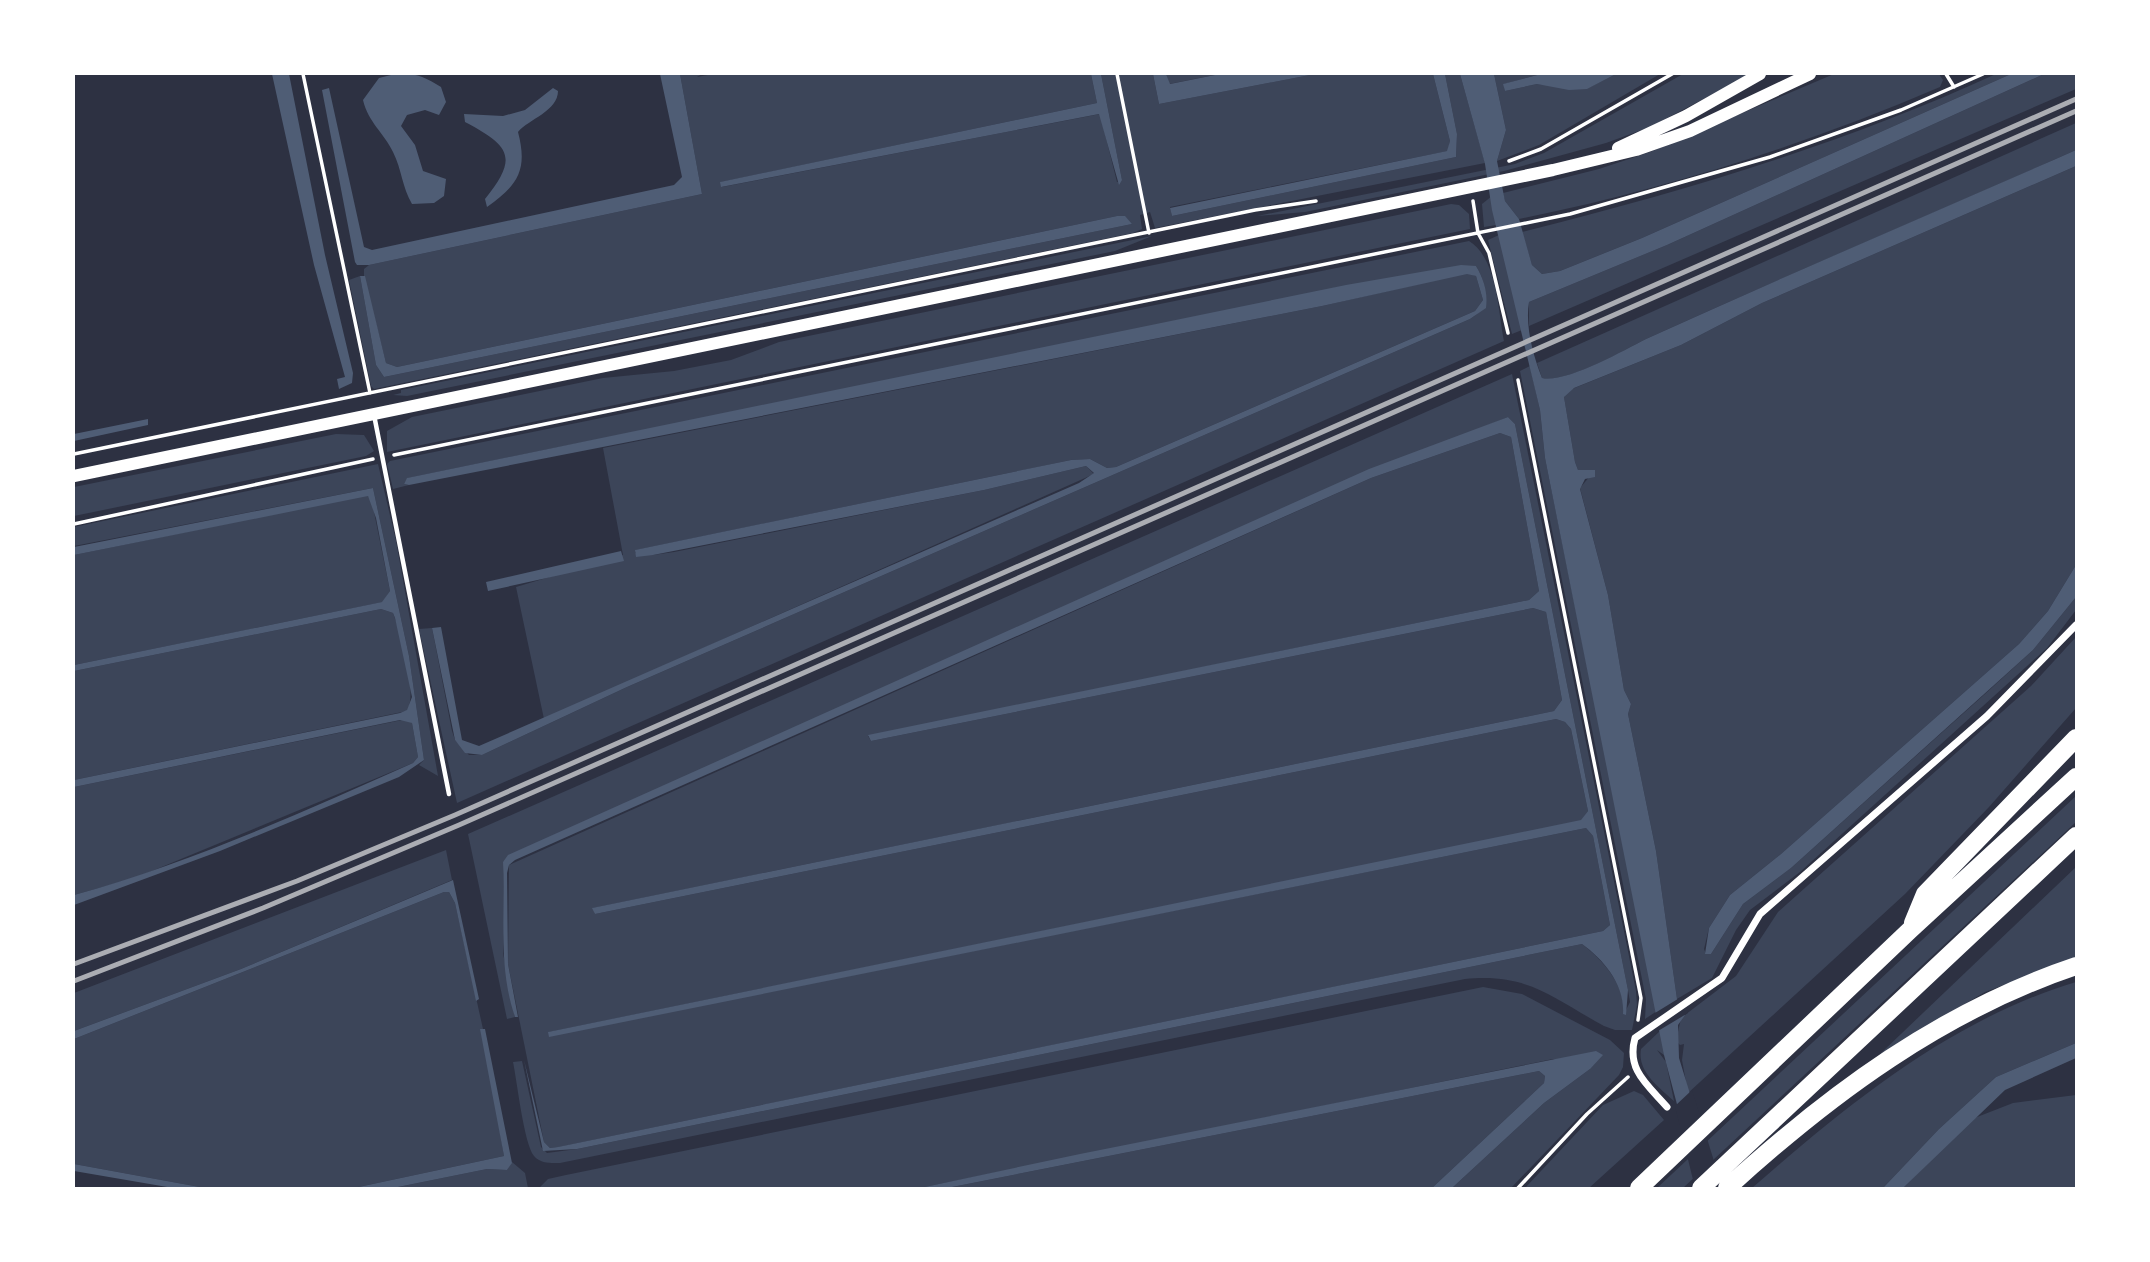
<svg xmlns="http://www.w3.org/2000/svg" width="2150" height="1262" font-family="'DejaVu Sans',sans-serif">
  <rect width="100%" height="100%" fill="#2d3142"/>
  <path fill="#3c4559" d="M680,74H702L697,77L713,74H1091L1097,103L721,182L722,187L1100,114L1117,182L1122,180L1101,74H1153L1159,104L1315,74H1433L1450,141L1448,151L1170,207L1172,216L1456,157L1457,134L1445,74H1460L1485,163L1155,228L1150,212L1140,215L1142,229L1133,233L374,389L371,386L349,280L360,276L376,365L384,377L1132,224L1117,216L397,367L386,363L364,276V269L369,265L702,194Z
    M1166,74H1220L1169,84Z
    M1494,74H1541L1504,84L1505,91L1537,84L1586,89L1616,74H1660L1539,145L1497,161L1506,130Z
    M1683,74H1751L1650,127L1606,143L1504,171L1305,212L1257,216L1515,164L1544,153Z
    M1834,74H1939L1943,80L1940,87C1805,145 1664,190 1519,219L1505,201L1503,193L1599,169L1650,152Z
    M1996,74H2011L1642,238L1560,271L1542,274L1532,265L1522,232C1685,191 1843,144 1996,74Z
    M2044,74H2076V89L1529,326V302L1667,245Z
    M2076,123V150C1933,214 1789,274 1646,339C1622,351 1568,383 1542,378L1537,363Z
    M2076,166V565L2048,611L2019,644L1781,854L1730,895L1709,928L1704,949L1706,954H1711L1743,904L1791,868L1986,693L2033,650L2076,597V610L2047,648L1800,872L1750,910L1736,930L1712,978L1677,999L1656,851L1628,714L1631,704L1624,690L1608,595L1580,488L1595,470H1578L1575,462L1564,397L1567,391L1681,345L1762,303Z
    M1492,196L1496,225L1484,227L1482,204Z
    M1451,204L1459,205L1469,214L1470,229L387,452V431L412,417L603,378L674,371L731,360L779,342Z
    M1499,235L1522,330L1512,334L1488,240Z
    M1152,236L1115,251L407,396L393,395L401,393V390Z
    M1469,241C1497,258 1498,310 1504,341L457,803L419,629L432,628L452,731L455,740L469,755H482L627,687L1470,319C1491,307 1488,286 1476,266L549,449L408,478L404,484L409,485L393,489L387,464L390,461Z
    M1467,273L1476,276L1483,300L1475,311L1116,467L1107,468L1090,459L1071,460L636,550L635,553L653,555L674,552L984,490L1086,466L1094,474L544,719L516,587L623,555L603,448L1322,306Z
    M1530,366L1540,410L1545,458L1657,1011L1645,1019L1646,999L1520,371Z
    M1512,374L1636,991L1637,1005L1632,1030H1615L1604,1026C1551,997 1528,973 1465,979L560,1163C551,1163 541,1164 534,1156C524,1144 517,1081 513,1062L522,1061L541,1147L547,1153L577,1149L1582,944C1604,961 1625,985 1624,1014L1630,1002L1628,990L1515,424L1508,417L1439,445L503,862V953L515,1017L507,1019L468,834Z
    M1500,433L1511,437L1539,591L1529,600L868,736L871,741L1533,608L1546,612L1562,700L1554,711L593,908L595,914L1556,719L1565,722L1571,729L1588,811L1581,821L549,1032V1036L1586,828L1593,836L1610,925L1603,931L559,1147L550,1148L544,1142L508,964L509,865L1371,478Z
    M336,434L364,435L374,451L366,456L74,516V487Z
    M378,464L396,541L438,776L419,765L424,760L409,656L373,488L74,546V527Z
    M362,496H368L372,502L390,591L383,602L74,665V555Z
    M381,609L393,613C401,634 418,692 407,711L74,780V671Z
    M2076,637V708L1989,807L1905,894L1688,1093L1682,1060L1684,1044L1680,1045L1676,1041L1681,1018L1736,976L1778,912L2031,686Z
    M407,719L412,723L418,757L413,763L135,878L74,895V787Z
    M2076,796V822L1683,1188H1657Z
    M446,850L452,880L241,969L74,1031V993Z
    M2076,867V958L1985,992L1880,1054Z
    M444,892H449L455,903L483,1029L504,1156L354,1188H205L74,1164V1039Z
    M2076,982V1043L1996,1077L1939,1129L1883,1188H1752C1848,1104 1952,1019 2076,982Z
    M1483,987L1522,994L1610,1040L1624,1053L1623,1067L1619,1075L1511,1188H1452L1544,1103L1590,1069L1553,1059L920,1188H539L548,1179L566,1175Z
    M1661,1030L1665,1052L1664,1055L1657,1050L1666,1062L1674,1101C1659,1087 1637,1072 1641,1049Z
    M1539,1071L1545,1076L1544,1083L1432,1188H947Z
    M1634,1091L1643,1095L1664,1120L1589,1188H1525L1603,1105Z
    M2076,1095V1188H1903L1972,1119L2013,1103Z
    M512,1162L525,1173L528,1188H393L487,1169L507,1170Z"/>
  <path fill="#4f5d75" d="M272,74H289L325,255L353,373L352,383L339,389L337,379L345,377L314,265Z
    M395,74C414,72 425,77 441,87L446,102L439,115L425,110L407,115L401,126L415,145L423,171L446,179L444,196L434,203L412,204C402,187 402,170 393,152C384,133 368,122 363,100L379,78Z
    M660,74H680L702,194L369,265H357L355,262L322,90L329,88L364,247L372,250L674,185L682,177Z
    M1091,74H1101L1122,180L1119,185L1099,114L721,187L720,182L1097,103Z
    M1153,74H1166L1170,84L1220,74H1315L1159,104Z
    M1433,74H1445L1457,134L1456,157L1172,216L1170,208L1447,151L1450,141Z
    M1460,74H1494L1506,130L1497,161L1505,201L1519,219L1532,265L1542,274L1560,271L1642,238L2011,74H2044L1667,245L1529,302C1525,326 1533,355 1542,378C1567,383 1622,351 1646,339C1789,274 1933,213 2076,150V166L1762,303L1681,345L1574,388L1564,397L1575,462L1578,470H1595V477L1585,479L1580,489L1608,595L1624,690L1631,704L1628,714L1656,851L1677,999L1685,1015L1678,1025L1679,1058L1719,1188H1699L1664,1055L1545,458L1540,410L1492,210L1485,164Z
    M1541,74H1616L1587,89L1569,90L1537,84L1505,91L1503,84Z
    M553,88L558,91C558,111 529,119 518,132C528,170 518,185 487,207L485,199C519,157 510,146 465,122L464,114L503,116L525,110Z
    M1117,216H1125L1132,224L384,377L376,365L360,276H365L386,363L397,367Z
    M1461,265L1476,266C1484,279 1488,293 1486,308L1470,319L627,687L482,755L465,753L455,740L432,628L441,627L462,740L479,746L1079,483L1094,473L1086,466L984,490L653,555L636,557L635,550L1071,460L1090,459L1107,468L1116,467L1475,311L1483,300L1476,276L1467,274L1322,306L409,485L404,484L407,478L1346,285Z
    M1508,417L1515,424L1628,990L1626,1015L1623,1014C1625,985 1604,960 1582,944L577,1149L543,1151L524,1060L544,1142L550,1148L558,1147L1603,931L1610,925L1593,836L1586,828L549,1037L548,1032L1581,820L1588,811L1571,729L1565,722L1556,719L595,914L592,908L1554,711L1562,700L1546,612L1533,608L871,741L868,735L1529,600L1539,591L1511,437L1500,433L1371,478L515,860L509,865L507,873L508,964L518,1017H515C498,968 505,914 503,862L508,855L1369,469Z
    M148,419V425L74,441V434Z
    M373,488L409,656L424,760L399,777L220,851L74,905V895C190,863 303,812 413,763L418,757L412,723L400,720L74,787V780L400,713L407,710L412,697L395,618L393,613L381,609L74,671V665L382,602L390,591L376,518L368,496L74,555V547Z
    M621,551L624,561L488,591L486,582Z
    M2076,565V597L2033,650L1791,868L1743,904L1711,954H1705L1709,928L1730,895L1781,854L2019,644L2048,611Z
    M453,880L479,999L476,1001L455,903L449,892H444L74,1039V1031L241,969Z
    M480,1029H485L512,1163L507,1170L487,1169L393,1188H354L504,1156Z
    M2076,1043V1058L2005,1090L1903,1188H1883L1939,1129L1996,1077Z
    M1596,1051L1603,1055L1590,1069L1544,1103L1452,1188H1432L1544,1083L1545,1076L1539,1071L947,1188H920L1080,1154Z
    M74,1164L205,1188H173L74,1171Z"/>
  <path fill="#2d3142" d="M1681,997L1688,1013L1658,1031L1655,1013Z
    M1692,1090L1722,1187L1723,1188H1695L1675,1106Z"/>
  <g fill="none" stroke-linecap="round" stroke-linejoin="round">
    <path stroke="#fff" stroke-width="3.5" d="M303,74L370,393
      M1117,74L1149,233
      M1946,74L1954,87
      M1509,161L1541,149L1672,74
      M1473,201L1478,233L1489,253L1508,333
      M1518,380L1641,998L1638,1020
      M74,454L1255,210L1316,201
      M394,455L1570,214L1770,157L1901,110L1983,74
      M74,524L373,459
      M1518,1188L1587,1114L1628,1077"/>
    <path stroke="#fff" stroke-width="4.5" d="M374,415L449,794"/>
    <path stroke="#fff" stroke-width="7" d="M1667,1107C1648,1085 1626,1070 1635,1038L1722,978L1760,914L1987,716L2076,625"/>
    <path stroke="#fff" stroke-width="12" d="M1618,148L1686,116L1760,74
      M74,476L1553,170L1636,150L1690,131L1810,74"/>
    <path stroke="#fff" stroke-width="18" d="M1913,923L1925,894L2076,738
      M1639,1188L1910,930L2076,777
      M1701,1188L2076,836
      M1727,1188C1830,1094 1942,1011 2076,966"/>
    <path stroke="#abadb3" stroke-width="5" d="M74,964L297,881L455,815L2076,99
      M74,981L263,908L459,825L2076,111"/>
  </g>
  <rect width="2150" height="1262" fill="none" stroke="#ffffff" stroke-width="150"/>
</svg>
